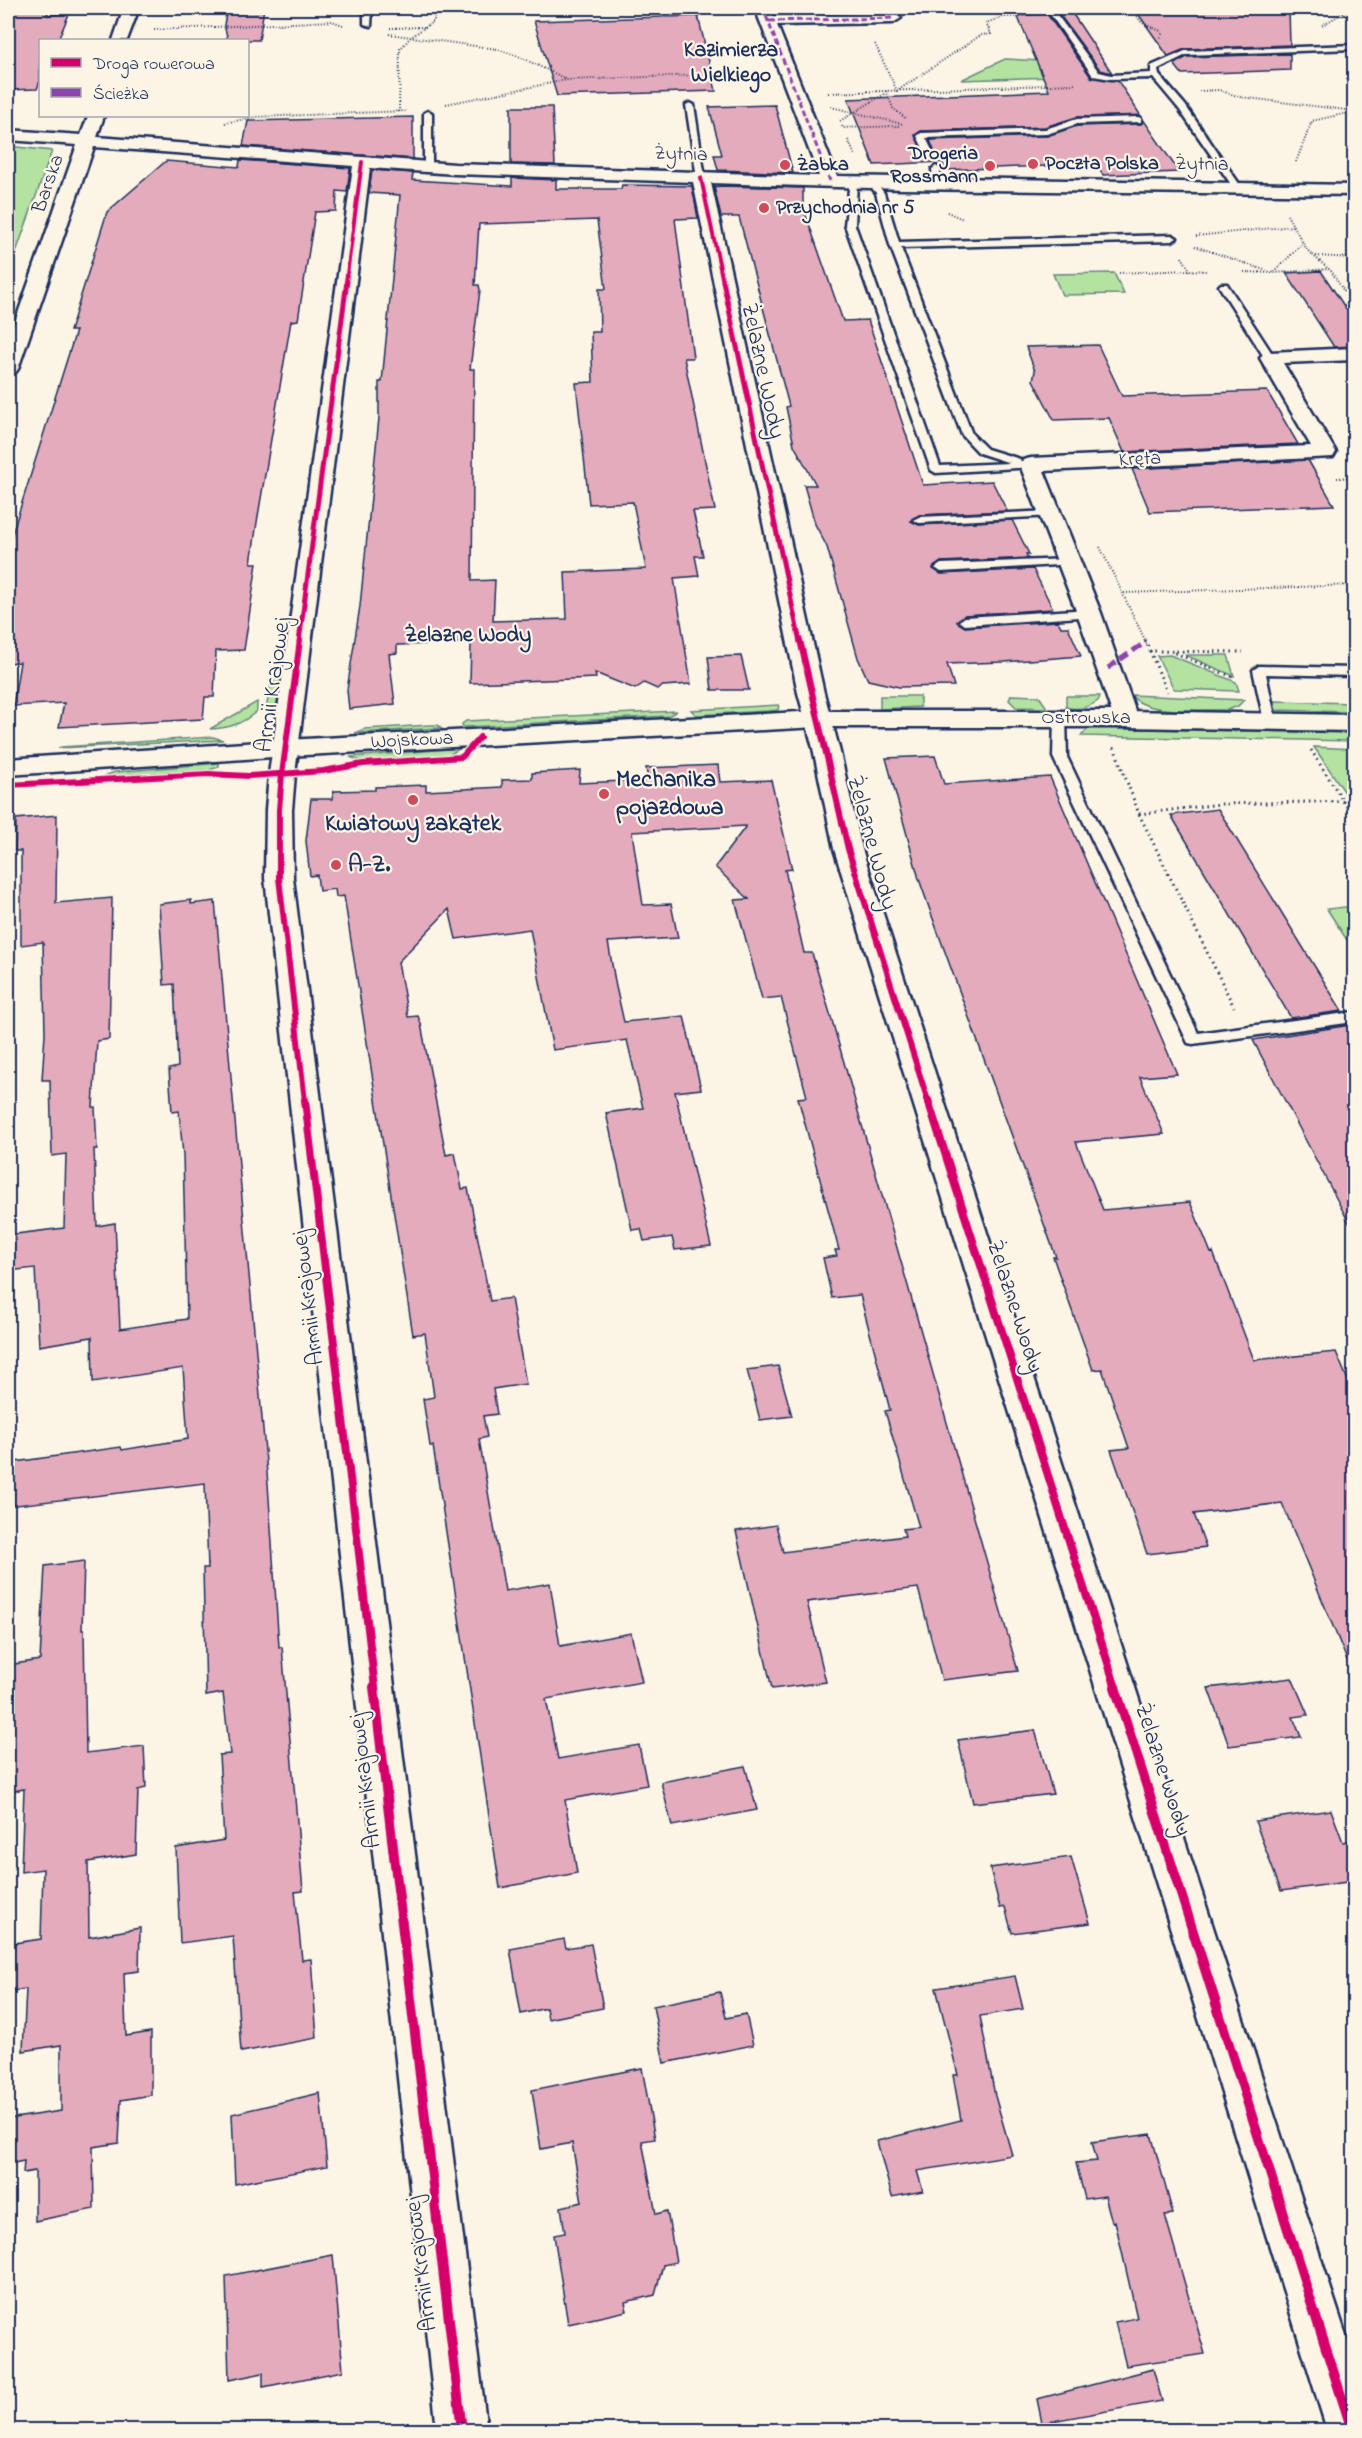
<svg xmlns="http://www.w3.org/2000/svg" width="1362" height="2438" font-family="'Indie Flower',sans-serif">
  <rect width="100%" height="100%" fill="#fcf5e5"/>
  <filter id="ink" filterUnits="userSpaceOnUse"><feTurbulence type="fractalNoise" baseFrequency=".0167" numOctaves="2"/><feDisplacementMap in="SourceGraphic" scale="12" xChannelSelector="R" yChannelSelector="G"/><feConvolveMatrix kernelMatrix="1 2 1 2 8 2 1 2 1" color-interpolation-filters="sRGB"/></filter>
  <g filter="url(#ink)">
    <path fill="#b3e2a1" stroke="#678880" stroke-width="1.5" d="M1005,59L1042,61L1052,77L961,80Z
      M8,146L52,151L8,275Z
      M1114,273L1124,294L1062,295L1053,274Z
      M1170,655L1236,682L1239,691L1174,689L1157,656Z
      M1185,655H1228L1234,676Z
      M274,678L280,679L278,713L266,710L271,680Z
      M1011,695L1039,696L1047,708L1016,707L1009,700Z
      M1131,695L1244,700L1238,706L1227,710C1203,709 1146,716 1131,695Z
      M880,696H920V707L880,709Z
      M1066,696H1100L1098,701C1089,707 1078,711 1066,707Z
      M1273,701L1354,703V712L1274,710Z
      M257,702V711C242,724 230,728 210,729Z
      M779,705L778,710L768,711L696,715L691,710Z
      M677,711L668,716L466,727H463L462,724L466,721Z
      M430,725H438L441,728L355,733L364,729Z
      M1089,728L1354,733V741L1081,736Z
      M213,737L223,740L58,748L61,747Z
      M1314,747L1354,749V797H1348Z
      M461,748L448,755L361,761L350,757Z
      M219,763V767L209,770L104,776L115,772Z
      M1354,906V951L1327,909Z"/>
    <path fill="#e4abbc" stroke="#1b2f5e" stroke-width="1.5" fill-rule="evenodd" d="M8,8H50L47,15L69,14L58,40H40V81L37,89L8,90Z
      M227,8H264L259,40H228L224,25Z
      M1134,8H1289L1290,45L1185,49L1168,56Z
      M1072,13L1112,73L1100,70L1059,14Z
      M1047,14L1091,77L1118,81L1141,116L1077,117L1045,127L921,131L915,135L923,152L928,155L934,151L930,140L1047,136L1077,126L1141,124L1143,119L1179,172L1103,175L1096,164L945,170L942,162L874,165L848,99L1049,91L1017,15Z
      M698,16L716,91L557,96L534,21Z
      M1290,54V70L1182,74L1174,64L1187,57Z
      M775,105L793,173L718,170L714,155H722L709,107Z
      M511,107H552L555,165L511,164Z
      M413,117V159L243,146L248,121Z
      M240,160L350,168L347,192L337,191L336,211L315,212L298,320L291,321L257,522L251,563H257L244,650L216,651L214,697H205L203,719L59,727L64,703L13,706L20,662L8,663V547L76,331H70L107,212L166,161L239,167Z
      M372,170L413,173L412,180L512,186V178L556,180V189H621L622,185L692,186L698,218L675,219L693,358H684L715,510L693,511L703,556H695L699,576L674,578L691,684L663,686L657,689L644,683L635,689L595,673L596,678L470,683L471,643L397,645V653L389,654L395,704L349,709L347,690L360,606L379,418V382H382L400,195L369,193ZM597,220L606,289H599L600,332H591L593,382L576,383L589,504L633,502L646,569L565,572L567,619L493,621L495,580L472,581L474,369H470L480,290L479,285H475L479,224Z
      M721,186L803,188V207L843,321L868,320L923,485L992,481L1007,511L919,515L911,521L919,525L1012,520L1029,554H1026L1028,558L941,562L933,569L941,574L1033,569L1053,609L965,615L957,622L965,627L1058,621L1061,627H1068L1081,656L1004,662L947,664L954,686L899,687L868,680L858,658L827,547L815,524L804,485H816L794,445L786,407L789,406L739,217H721L714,187Z
      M1321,271L1354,321V346L1334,347L1286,273Z
      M1098,345L1122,396L1267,391L1298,444L1124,452L1109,418L1054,420L1033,380L1035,371L1026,347Z
      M1308,460L1334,505L1150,512L1132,469Z
      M741,656L749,690H712L708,657Z
      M935,756L944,784L1050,777L1177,1074L1140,1077L1164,1134L1076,1142L1103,1210L1190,1202L1211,1253L1213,1252L1254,1360L1336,1352L1354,1395V1677L1282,1503L1194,1514L1206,1547L1147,1554L1111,1450L1129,1448L1102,1369L1093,1370L1053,1257H1056L932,916L919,879L886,758Z
      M718,765L720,782L771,780L792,869L785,870L804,953H812L831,1017L1018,1671L942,1680L918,1588L807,1602L826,1682L772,1689L736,1531L776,1525L783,1552L905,1536L903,1529L919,1527L885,1411L890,1410L860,1295L832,1298L823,1258L837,1256L835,1250H839L798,1098L807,1097L781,997L762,999L735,900L749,899L715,867L746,826L632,832L643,905L671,904L678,938L608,942L616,987L624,1022L684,1016L701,1089L675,1092L711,1246L675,1250L672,1237L644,1241L641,1229L632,1230L606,1113L643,1108L627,1040L553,1050L530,929L456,939L449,909L398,962L408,1017L418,1016L421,1024L446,1155L455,1153L462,1189L468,1188L490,1301L511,1298L526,1384L493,1389L497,1414L483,1416L487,1437L479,1439L505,1591L550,1583L560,1646L631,1633L642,1682L546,1699L558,1759L639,1745L647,1785L565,1800L577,1873L500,1888L433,1446H430L423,1399L434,1397L425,1333L413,1335L344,896L336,897L335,889L319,891L317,875L310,876L306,841L311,799H332L334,791L375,790V787L426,785V791L502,787V780L532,779V773L580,770L579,783L648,780L646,768Z
      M1218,809L1342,1011L1291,1018L1171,815Z
      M57,815L56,903L112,898L109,1039L97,1041L93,1107H95L97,1149H94L97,1226L115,1223L120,1329L187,1319L183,1155L179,1111L172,1112L169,1069L178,1067L174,984L164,985L159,904L191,900V904L215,901L268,1484L279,1647H282L303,1891L295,1892L302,1960L311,1959L317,2038L241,2052L233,1936L180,1943L176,1848L224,1840L219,1755L230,1754L223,1693L206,1696L203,1568H208L205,1483L8,1506V1463L121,1447L122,1450L188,1439L183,1368L93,1382L92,1337L39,1346L35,1268L8,1271V1235L64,1228L66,1154L52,1156L50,1080H42L45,1034L43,942L21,945V851H15L16,819Z
      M1351,1025L1354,1031V1232L1253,1040Z
      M778,1366L792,1416L760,1420L747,1370Z
      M84,1561L82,1630H84L86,1753L144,1746L146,1788L138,1790L136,1854L88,1862L89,1937L140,1928L139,1971L124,1973L126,2036L151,2032V2095L121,2100L119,2143L93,2147L94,2209L35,2221V2171L23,2173L24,2161L8,2164V2119L61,2111V2045L23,2051L26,1989L8,1992V1944L41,1939L43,1869L21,1872L24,1789L8,1792V1665L40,1660L45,1566Z
      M1292,1678L1308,1715L1293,1717L1301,1737L1229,1746L1208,1688Z
      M1035,1730L1053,1794L973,1803L958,1740Z
      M745,1766L757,1810L672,1826L661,1782Z
      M1331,1810L1343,1842L1354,1840V1881L1281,1891L1255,1821Z
      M1071,1857L1090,1923L1012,1933L1005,1907L1000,1908L990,1868Z
      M564,1939L566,1948L591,1944L603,2008L548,2019L546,2008L521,2014L510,1949Z
      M1015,1976L1023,2009L980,2016L995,2096L1012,2155L917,2171L923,2191L892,2197L877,2141L961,2120L953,2075H958L936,1988Z
      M720,1992L726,2018L746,2014L753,2045L664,2063L653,2006Z
      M642,2068L655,2139L642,2141L656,2214L667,2211L676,2262L663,2265L655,2295L625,2302L627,2311L568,2324L554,2235L565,2233L561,2207L582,2202L572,2143L541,2149L532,2090Z
      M320,2093L327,2166L235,2184L232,2114Z
      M1151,2134L1173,2214L1165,2215L1205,2354L1126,2366L1115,2322L1137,2318L1115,2221L1112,2222L1105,2196L1085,2199L1076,2163L1097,2161L1092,2142Z
      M333,2255L343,2371L263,2387V2373L229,2380L226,2276Z
      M1153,2369L1162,2401L1042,2423L1037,2399Z"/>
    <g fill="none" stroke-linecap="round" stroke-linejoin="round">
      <g stroke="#1b2f5e" stroke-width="5">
        <path id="lane" d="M364,8H372L371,26L364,24Z
          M1046,8H1052L1099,72L1111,75L1151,73V66L1185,51L1354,45V49L1186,55L1158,69L1159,75L1185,105L1242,188L1238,191L1235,190L1179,109L1153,78L1111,79L1093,76Z
          M690,103L694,105L705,178L701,181L697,178L686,105Z
          M428,111L432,113V167L428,170L424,167V113Z
          M1138,117L1141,118V122L1077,124L1047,134L926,138L932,150L928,153L924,150L917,136L921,133L1045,129L1077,119Z
          M936,166L940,169L941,185L937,188L933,185L932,169Z
          M850,180L857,182L855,225L940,466L1010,463L979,453L962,435L890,245L876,193L868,183L869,181H875L884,193L899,242L1172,235L1177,238L1172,241L901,248L972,434L987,449L1020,459L1021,462L1035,463V467L936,473L931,470L845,225Z
          M1221,284H1227L1275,358L1274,360H1266L1219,286Z
          M1050,511L1054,512V516L919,523L913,520L919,517Z
          M1069,559L1073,560V564L941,572L935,568L941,564Z
          M1089,609L1095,613L1093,616L965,625L959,621L965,617Z
          M1259,666L1354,668V676L1266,674L1276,721L1270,725L1264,721L1253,670Z
          M1060,714L1066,718L1067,757L1198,1033L1354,1012V1022L1193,1044L1188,1043L1053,757L1054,718Z"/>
      </g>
      <g stroke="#1b2f5e" stroke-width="5">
        <path id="street" d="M124,8H139L127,40H113Z
          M755,8H770L774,16L893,13L901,18L893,23L777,25L837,176L1354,185V195L903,189L711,183L824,693L839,748L862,849L1354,2360V2430H1327L834,849L813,748L798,693L693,182L455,174L370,168L295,774L292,810L293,878L487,2430H437L265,878L266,810L269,774L353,166L94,147L18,369L15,373L8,375V342L77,145L8,140V130L81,135L88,116H104L97,137L455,164L819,176Z
          M1354,348V360L1283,363L1336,452L1333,457L1044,471L1101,613L1138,719L1134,724L1125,727L1116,724L1077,613L1020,465L1023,460L1031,458L1311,446L1260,358L1263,354L1270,352Z"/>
      </g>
      <g stroke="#1b2f5e" stroke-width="5">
        <path id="secondary" d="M817,711H1125L1354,715V731L1125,727H817L287,756L8,775V759L287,740Z"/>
      </g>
      <path stroke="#1b2f5e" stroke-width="2" stroke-dasharray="1 2" stroke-linecap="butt" d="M1114,8L1132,9L1142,23L1163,32L1160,39
        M1079,12L1091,8
        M1322,25L1352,8
        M390,28L425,27
        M154,30L332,21L343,25
        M389,34L497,49L518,56L566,79
        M875,44L897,91L981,35L991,34L986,23L1003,17L1028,16
        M886,91L893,108L905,118
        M1199,91L1219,90L1240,97L1354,111
        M828,93L1075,84
        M446,104L566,80L757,73
        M831,107L903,124
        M399,112L400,49L411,37L434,21V8
        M840,121L886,93
        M225,123L255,117L406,111
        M842,126L843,128L899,126
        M848,140L855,155
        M1296,162L1312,121L1352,112
        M947,212L963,219
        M1287,215L1307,250L1331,271L1354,307
        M1196,236L1293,226
        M1195,246L1273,273L1329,269
        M1316,256L1354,258
        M1182,257L1190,270L1206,271
        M1244,272L1273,273L1303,243
        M1119,273L1190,270
        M1337,478L1354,477
        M1100,547L1146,642
        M1124,593L1354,585"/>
      <path stroke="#1b2f5e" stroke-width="3" stroke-dasharray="1.5 4" stroke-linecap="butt" d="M1145,640L1150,651L1243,652
        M1150,651L1167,692
        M1175,653L1235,678
        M1114,747L1139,814L1234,1007
        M1311,750L1354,818
        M1139,814L1220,804L1354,801"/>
      <use href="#lane" fill="#fcf5e5" fill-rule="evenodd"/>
      <use href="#street" fill="#fcf5e5" fill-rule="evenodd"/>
      <use href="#secondary" fill="#fcf5e5" fill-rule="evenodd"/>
      <path stroke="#8e44ad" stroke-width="3" stroke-dasharray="6 3" stroke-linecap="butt" d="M763,8L830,181
        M769,21L893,18"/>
      <path stroke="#8e44ad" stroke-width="5" stroke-dasharray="10 5" stroke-linecap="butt" d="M1108,668L1146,642"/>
      <g stroke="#fcf5e5" stroke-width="6">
        <path id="cycleway-far4" d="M701,178L723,282
          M346,282L362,162"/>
      </g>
      <g stroke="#fcf5e5" stroke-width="8">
        <path id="cycleway-far3" d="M723,281L800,642
          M299,642L347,281"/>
      </g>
      <g stroke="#fcf5e5" stroke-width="9">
        <path id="cycleway-far2" d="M300,640L282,774L279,810V878L305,1101
          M800,640L848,849L928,1101
          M8,785L208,774L249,776L323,771L363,764L462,757L480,737"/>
      </g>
      <g stroke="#fcf5e5" stroke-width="12">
        <path id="cycleway-far1" d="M305,1100L375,1688
          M928,1100L1116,1688"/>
      </g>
      <g stroke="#fcf5e5" stroke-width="14">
        <path id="cycleway" d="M374,1687L462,2430
          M1115,1687L1352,2430"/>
      </g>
      <use href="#cycleway-far4" stroke="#d6006c" stroke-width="4"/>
      <use href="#cycleway-far3" stroke="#d6006c" stroke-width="5"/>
      <use href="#cycleway-far2" stroke="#d6006c" stroke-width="6"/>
      <use href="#cycleway-far1" stroke="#d6006c" stroke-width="8"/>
      <use href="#cycleway" stroke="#d6006c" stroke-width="10"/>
    </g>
  </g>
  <g fill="#d1495b" stroke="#fcf5e5" stroke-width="2">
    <circle cx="1033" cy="164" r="6"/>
    <circle cx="785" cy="165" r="6"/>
    <circle cx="990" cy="166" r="6"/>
    <circle cx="764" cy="208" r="6"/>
    <circle cx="604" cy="794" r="6"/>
    <circle cx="413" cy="800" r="6"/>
    <circle cx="336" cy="865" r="6"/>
  </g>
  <g text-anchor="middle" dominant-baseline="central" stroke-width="4.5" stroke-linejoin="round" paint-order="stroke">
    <g font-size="20" font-weight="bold" fill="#1b2f5e" stroke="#fcf5e5" text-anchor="start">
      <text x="978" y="154" text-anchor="end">Drogeria<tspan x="978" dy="23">Rossmann</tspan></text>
      <text x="1045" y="164">Poczta Polska</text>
      <text x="797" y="165">Żabka</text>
      <text x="776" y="208">Przychodnia nr 5</text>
    </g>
    <g font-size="20" fill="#1b2f5e" stroke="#fcf5e5">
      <text transform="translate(681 155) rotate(2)">Żytnia</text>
      <text transform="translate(1202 165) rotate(1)">Żytnia</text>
      <text transform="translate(49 184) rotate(-71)">Barska</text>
      <text transform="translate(1140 460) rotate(-3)">Kręta</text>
      <text x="1086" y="718">Ostrowska</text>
      <text transform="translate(412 741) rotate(-3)">Wojskowa</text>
    </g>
    <g font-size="22" font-weight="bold" fill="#1b2f5e" stroke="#fcf5e5">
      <text x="731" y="51">Kazimierza<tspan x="731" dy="25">Wielkiego</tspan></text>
    </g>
    <g font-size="22" font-weight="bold" fill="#1b2f5e" stroke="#fcf5e5">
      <text x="468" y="636">Żelazne Wody</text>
    </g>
    <g font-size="24" fill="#1b2f5e" stroke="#fcf5e5">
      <text transform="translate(762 371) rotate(78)">Żelazne Wody</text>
      <text transform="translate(274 685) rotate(-82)">Armii Krajowej</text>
      <text transform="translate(871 843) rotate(75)">Żelazne Wody</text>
      <text transform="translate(309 1298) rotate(-97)">Armii Krajowej</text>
      <text transform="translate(1014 1307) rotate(72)">Żelazne Wody</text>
      <text transform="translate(1162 1770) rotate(72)">Żelazne Wody</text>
      <text transform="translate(366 1781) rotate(-97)">Armii Krajowej</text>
      <text transform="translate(422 2264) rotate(-97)">Armii Krajowej</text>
    </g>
    <g font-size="24" font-weight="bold" fill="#1b2f5e" stroke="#fcf5e5" text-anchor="start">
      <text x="616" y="780">Mechanika<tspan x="616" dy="28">pojazdowa</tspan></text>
      <text x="413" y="824" text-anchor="middle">Kwiatowy zakątek</text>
      <text x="348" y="865">A-Z.</text>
    </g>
  </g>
  <rect width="1362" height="2438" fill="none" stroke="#fcf5e5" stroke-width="30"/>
  <rect x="15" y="15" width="1332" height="2408" fill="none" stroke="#1b2f5e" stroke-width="2" filter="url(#ink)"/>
  <rect x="39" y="39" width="210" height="78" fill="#fcf5e5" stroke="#a2a6af" stroke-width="1.5"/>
  <rect x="51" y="58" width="30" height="9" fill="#d6006c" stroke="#a2a6af" stroke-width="1.5"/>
  <text x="93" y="69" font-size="18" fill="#1b2f5e">Droga rowerowa</text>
  <rect x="51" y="88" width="30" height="9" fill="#8e44ad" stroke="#a2a6af" stroke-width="1.5"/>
  <text x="93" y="99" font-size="18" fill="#1b2f5e">Ścieżka</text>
</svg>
